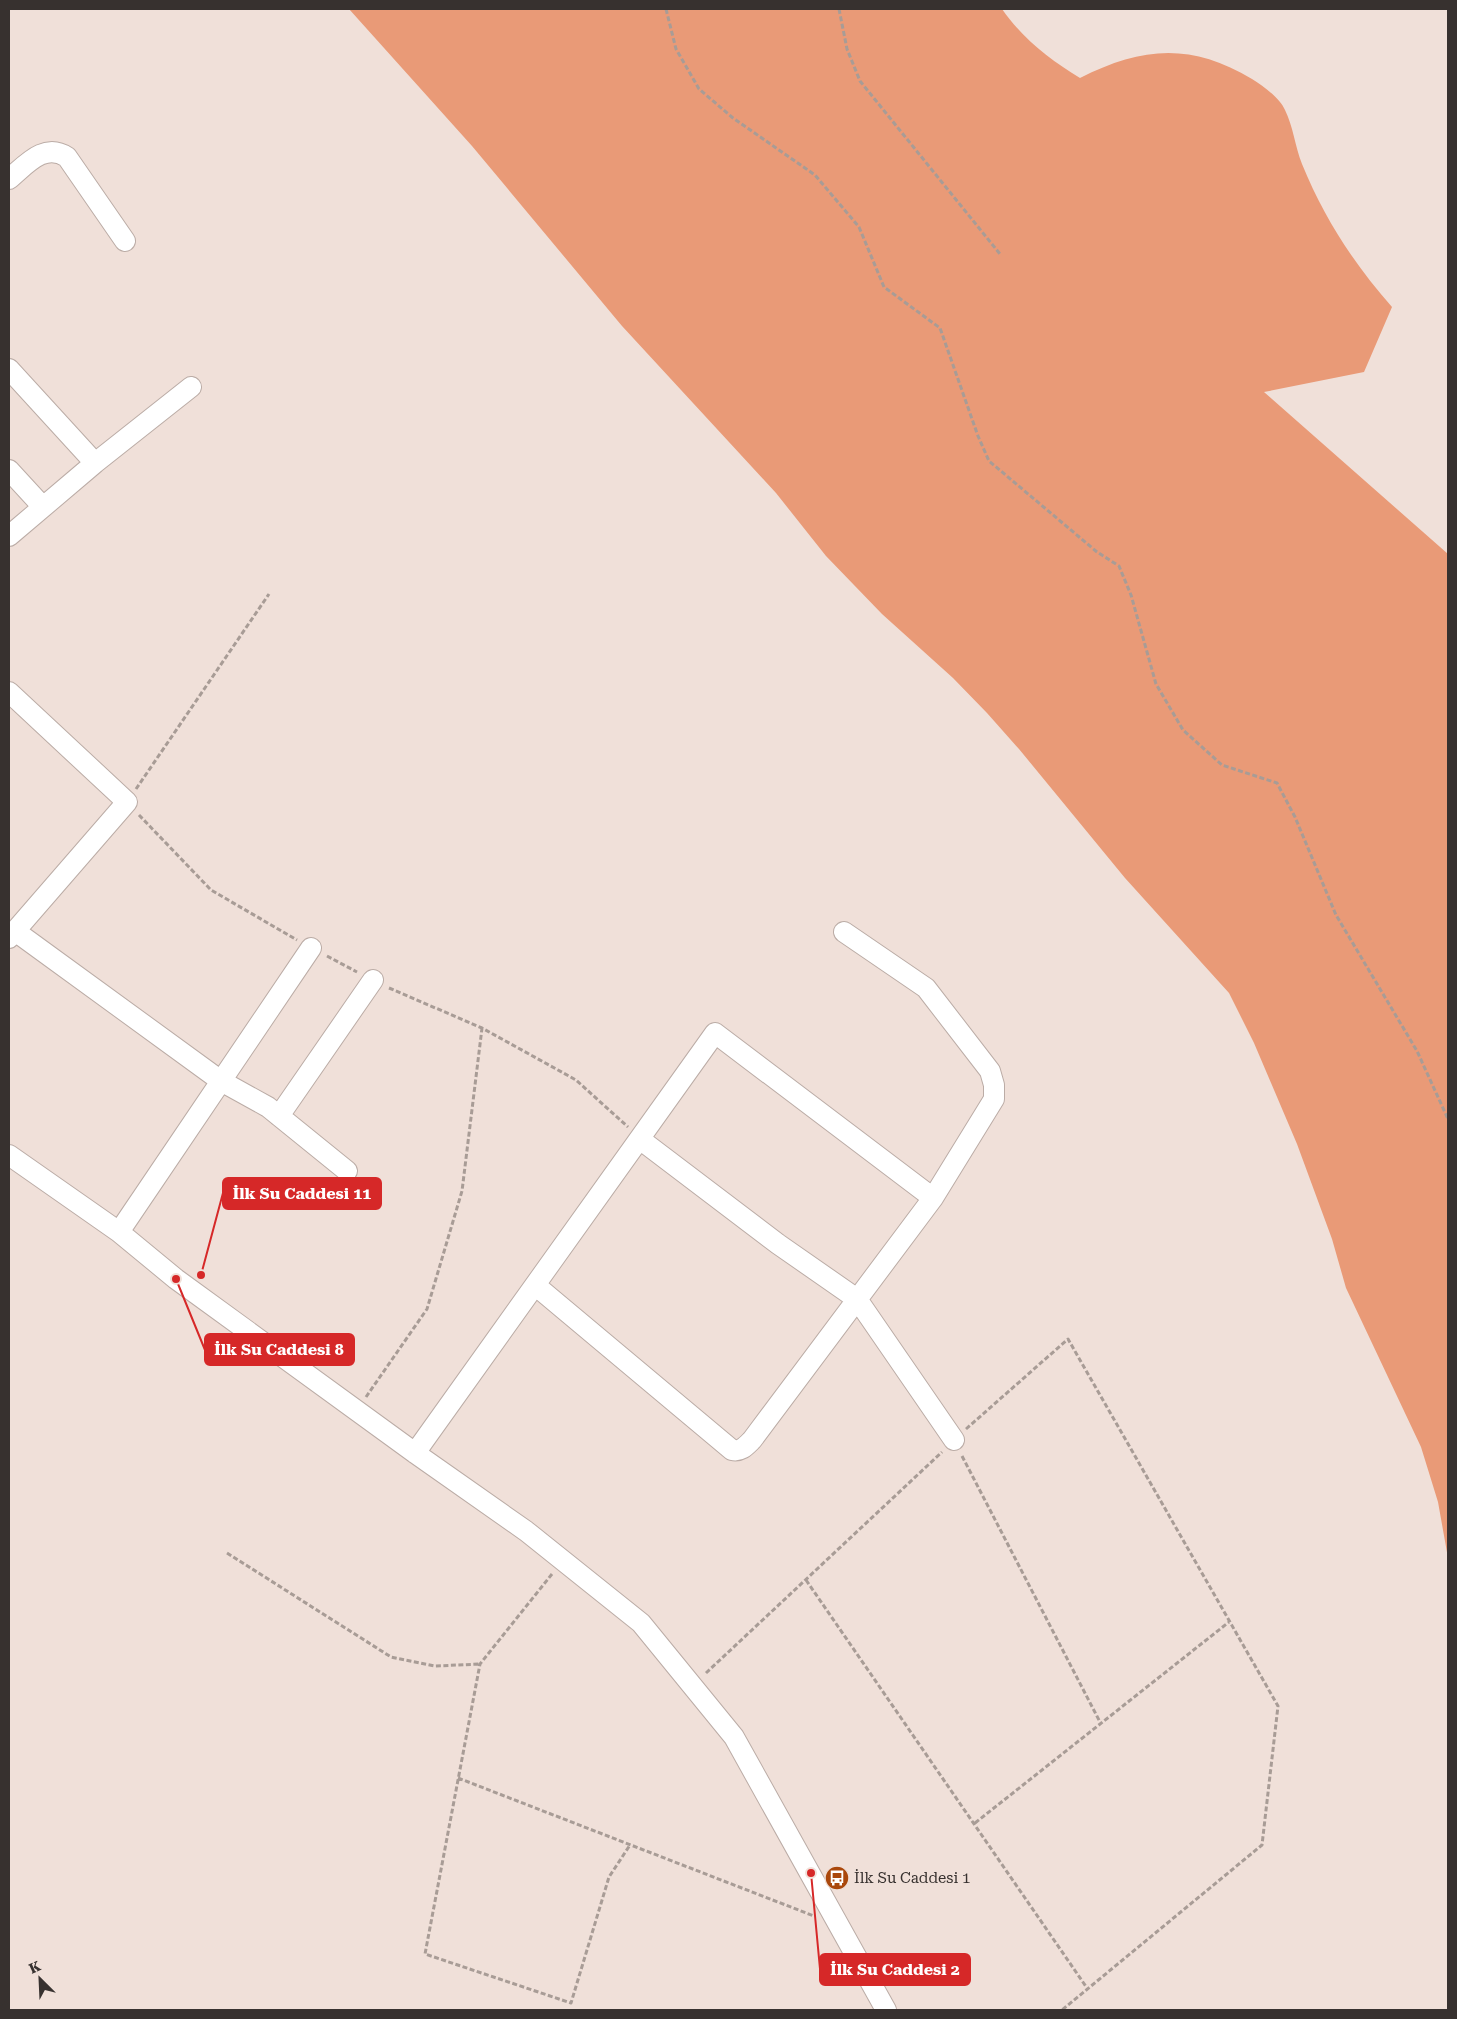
<svg xmlns="http://www.w3.org/2000/svg" width="1457" height="2019" font-family="'Roboto Serif',serif">
  <rect width="100%" height="100%" fill="#f0e0d9"/>
  <path fill="#e99a77" d="M349,9H1002C1022,38 1050,60 1080,78C1141,47 1191,42 1252,79C1263,86 1280,98 1285,110C1293,126 1295,146 1302,164C1324,218 1354,264 1392,307L1364,372L1264,392L1448,554V1558L1438,1502L1421,1447L1346,1288L1332,1239L1297,1144L1254,1043L1229,993L1125,878L1019,749L987,713L953,678L882,614L826,556L776,493L622,326L472,146Z"/>
  <g fill="none" stroke-linecap="round" stroke-linejoin="round">
    <g stroke="#bbaca6" stroke-width="22">
      <path id="minor" d="M9,179C26,165 44,142 67,157L125,241
        M9,369L95,463L9,536
        M95,463L191,387
        M9,470L43,507
        M9,692L127,802L9,938
        M15,931L221,1081L268,1107L347,1171
        M279,1116L373,980
        M641,1140L778,1244L857,1299L954,1440
        M9,1155L119,1232L176,1279L415,1453L526,1531L641,1623L734,1737L886,2010
        M119,1232L311,948
        M535,1285L732,1450C741,1452 746,1446 752,1440L933,1198L994,1099V1085L990,1071L926,988L844,932
        M415,1453L715,1033L933,1198"/>
    </g>
    <path stroke="#a89c96" stroke-width="3" stroke-dasharray="5 2.5" stroke-linecap="butt" d="M666,9L676,49L699,89L733,118L815,175L859,227L884,287L940,328L978,436L989,461L1097,552L1119,566L1131,595L1156,684L1183,730L1222,765L1277,783L1295,817L1336,915L1417,1051L1448,1119
      M839,9L847,49L860,81L1000,254
      M136,789L269,594
      M139,815L211,890L297,940
      M327,956L357,972
      M389,988L482,1028L576,1080L628,1127
      M366,1397L427,1309L462,1191L482,1028
      M966,1429L1068,1339L1278,1706L1262,1845L1062,2010
      M962,1456L1100,1722
      M227,1553L391,1657L435,1666L480,1664
      M552,1574L480,1664L425,1954L571,2003L609,1877L630,1845
      M806,1580L1087,1988
      M706,1673L942,1452
      M458,1778L814,1916
      M975,1823L1229,1622"/>
    <use href="#minor" stroke="#fff" stroke-width="20"/>
  </g>
  <defs>
    <g id="bus-disc" transform="scale(1.25)"><circle r="9.5" fill="#aa480c" stroke="#f0e0d9"/><path d="M-5-6H5V4H4V6H2V4H-2V6H-4V4H-5ZM-3.5-4V0h7V-4ZM-3.5 1.2v1.5H-2V1.2ZM2 1.2v1.5H3.5V1.2Z" fill="#fff"/></g>
  </defs>
  <g fill-rule="evenodd">
    <use href="#bus-disc" x="837" y="1878"/>
  </g>
  <g text-anchor="middle" dominant-baseline="central" stroke-width="4" stroke-linejoin="round" paint-order="stroke">
    <g font-size="15" fill="#37312f" stroke="#f0e0d9" text-anchor="start">
      <text x="854" y="1878">İlk Su Caddesi 1</text>
    </g>
  </g>
  <path fill="none" stroke="#d62828" stroke-width="2" d="M201 1275L223 1193M176 1279L205 1350M811 1873L820 1969"/>
  <g fill="#d62828" stroke="#f0e0d9" stroke-width="2">
    <circle cx="201" cy="1275" r="5"/>
    <circle cx="176" cy="1279" r="5"/>
    <circle cx="811" cy="1873" r="5"/>
  </g>
  <g fill="#d62828" stroke="#d62828" stroke-width="2">
    <rect x="223" y="1178" width="158" height="31" rx="5"/>
    <rect x="205" y="1334" width="149" height="31" rx="5"/>
    <rect x="820" y="1954" width="150" height="31" rx="5"/>
  </g>
  <g font-size="16" text-anchor="middle" font-weight="bold" fill="#fff">
    <text x="302" y="1199">İlk Su Caddesi 11</text>
    <text x="279" y="1355">İlk Su Caddesi 8</text>
    <text x="895" y="1975">İlk Su Caddesi 2</text>
  </g>
  <rect width="1457" height="2019" fill="none" stroke="#37312f" stroke-width="20"/>
  <g transform="translate(40 1979) rotate(336)" stroke="#f0e0d9" stroke-width="4" paint-order="stroke">
  <path d="M0-4L9 19L0 12L-9 19Z" fill="#37312f"/>
  <text y="-8" font-size="14" font-weight="bold" text-anchor="middle" fill="#37312f">K</text>
  </g>
</svg>
